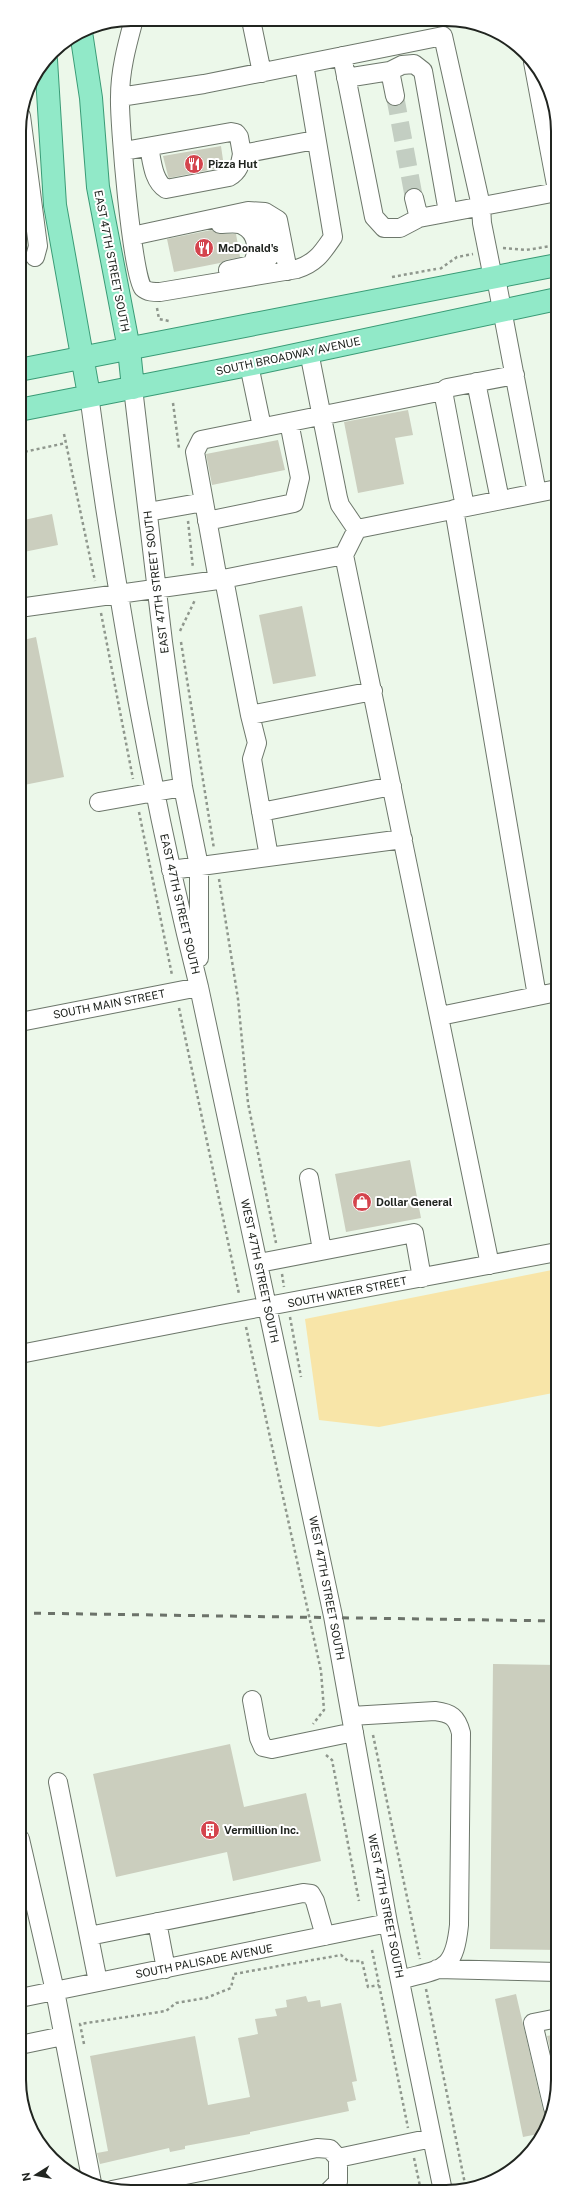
<svg xmlns="http://www.w3.org/2000/svg" width="577" height="2211" font-family="'Public Sans',sans-serif">
  <rect width="100%" height="100%" fill="#ecf8ea"/>
  <path fill="#f8e5a8" d="M557,1269L558,1392L379,1427L319,1420L305,1319Z"/>
  <path fill="#cbcebe" d="M221,146L224,167L169,178L168,176L163,156Z
    M211,230L220,234H236L240,257L226,260L220,263L174,272L167,239Z
    M408,410L413,435L395,438L404,484L358,493L344,422Z
    M278,440L285,470L212,485L206,454Z
    M52,514L58,545L19,553V521Z
    M302,606L316,676L273,684L259,615Z
    M36,637L64,777L19,786V641Z
    M410,1160L421,1218L346,1232L335,1174Z
    M493,1664L558,1665V1950L490,1949Z
    M230,1744L244,1807L306,1793L321,1861L233,1881L227,1852L116,1877L93,1774Z
    M516,1994L543,2110L546,2115L551,2118L543,2133L523,2137L495,1999Z
    M306,1996L308,2002L320,2000L321,2007L341,2003L357,2081L352,2082L356,2100L347,2102L349,2111L250,2132V2134L185,2146V2149L170,2152L169,2148L100,2164L97,2153L108,2151L90,2056L195,2036L208,2105L250,2097L238,2038L258,2034L255,2019L277,2016L275,2009L287,2007L286,2000Z
    M558,2034V2082L547,2036Z"/>
  <g fill="none" stroke-linecap="round" stroke-linejoin="round">
    <path stroke="#c3cec2" stroke-width="18" stroke-dasharray="18 9" stroke-linecap="butt" d="M395,96L414,198"/>
    <g stroke="#6d776b" stroke-width="20">
      <path id="minor" d="M134,19C127,45 120,70 120,97C119,120 132,276 143,288C147,292 154,292 160,292L297,269C316,263 322,253 333,237L304,64
        M251,20L262,73
        M342,56L374,217L384,228H400L419,218L557,192
        M533,62L557,190
        M390,71L395,96
        M346,78L390,71L402,65L414,64L423,71L448,212
        M120,97L204,84L443,36L481,206L482,223L493,278
        M21,116L38,246L35,257
        M149,147C152,161 153,181 166,189L229,177C239,171 240,165 242,154
        M124,151L231,132L236,133L239,137L242,154L315,140
        M414,198L419,218
        M220,224C226,224 236,222 242,225C258,232 260,253 251,265L228,270
        M241,224C255,226 272,229 272,247C272,252 270,258 265,261C261,263 255,264 251,265
        M132,236L248,211L265,212L278,220L288,271
        M496,278L537,493
        M309,352L338,498L340,505L357,530
        M249,365L262,427
        M476,382L500,500
        M133,388L163,642L183,787L199,866V958
        M89,395C116,594 150,792 199,987L333,1616L388,1923L443,2191
        M465,507L443,391L447,388L515,375
        M454,509L537,996
        M148,512L204,502
        M207,521L294,503L300,478L289,422
        M224,579L250,715L373,691
        M218,580L195,452L201,440L443,391
        M19,608L218,580L344,555
        M250,715L257,743L252,759L269,857
        M99,802L183,787
        M261,812L392,786
        M171,870L403,839
        M440,1016L557,992
        M20,1022L199,987
        M309,1178L322,1250
        M259,1263L414,1233L422,1278
        M490,1265L344,555L357,529L557,489
        M20,1354L220,1315L557,1252
        M252,1700L259,1738L263,1747L272,1749L354,1732
        M351,1716L435,1711C451,1713 457,1717 461,1733L459,1925C454,1973 442,1968 400,1980
        M58,1782L98,1982
        M20,1839L55,1991L92,2183
        M157,1922L166,1969
        M89,1936L303,1893L311,1894L315,1901L325,1936
        M437,1969L558,1972
        M20,1998L388,1923
        M20,2045L63,2036
        M553,2108L533,2023L558,2018
        M338,2158L432,2138
        M112,2190L317,2148L330,2149L338,2158V2182L329,2191"/>
    </g>
    <g stroke="#3a9b76" stroke-width="24">
      <path id="major" d="M81,32L91,98L98,187L129,349L133,388
        M46,60L55,205L89,395
        M19,370L557,265
        M19,410L253,364L557,299"/>
    </g>
    <path stroke="#8f978d" stroke-width="2.5" stroke-dasharray="3 3" stroke-linecap="butt" d="M503,248L526,250L557,245
      M440,269L457,257L473,254
      M392,277L436,269
      M157,308L159,319L169,321
      M173,403L179,448
      M64,434L95,581
      M19,453L66,443
      M188,521L193,568
      M101,613L133,779
      M180,631L195,600
      M181,642L214,849
      M139,812L172,975
      M219,879L238,999L248,1103L276,1243
      M179,1008L239,1294
      M282,1274L284,1287
      M290,1317L301,1377
      M246,1327L321,1671L324,1710L313,1724
      M373,1735L420,1959
      M326,1755L332,1760L359,1901
      M372,1950L408,2128
      M426,1989L466,2189
      M84,2044L80,2024L166,2011L176,2003L206,1998L231,1988L234,1974L341,1955L348,1961H362L368,1987L379,1985
      M414,2158L421,2191"/>
    <use href="#minor" stroke="#fff" stroke-width="18"/>
    <use href="#major" stroke="#91e9c8" stroke-width="22"/>
    <path stroke="#6c736a" stroke-width="3" stroke-dasharray="7 7" stroke-linecap="butt" d="M20,1613L558,1621"/>
  </g>
  <defs>
    <g id="restaurant-disc" transform="scale(1)"><circle r="9.5" fill="#d4444d" stroke="#fff"/><path d="M-5-6h1v4h1v-4h1v4h1v-4h1v5L-1.5 .5V6h-2V.5L-5-1ZM5-6V6H3V1.5H1.5Q1.5-4 5-6Z" fill="#fff"/></g>
    <g id="shop-disc" transform="scale(1)"><circle r="9.5" fill="#d4444d" stroke="#fff"/><path d="M-5-2.5h2.3a2.7 3.5 0 0 1 5.4 0H5L5.5 6h-11ZM-1.5-2.5h3a1.5 2.3 0 0 0-3 0Z" fill="#fff"/></g>
    <g id="building-disc" transform="scale(1)"><circle r="9.5" fill="#d4444d" stroke="#fff"/><path d="M-4-6H4V6H1V3H-1V6H-4ZM-2.5-4.3h1.7v1.8h-1.7ZM.8-4.3h1.7v1.8H.8ZM-2.5-1h1.7V.8h-1.7ZM.8-1h1.7V.8H.8Z" fill="#fff"/></g>
  </defs>
  <g fill-rule="evenodd">
    <use href="#restaurant-disc" x="194" y="164"/>
    <use href="#restaurant-disc" x="204" y="248"/>
    <use href="#shop-disc" x="362" y="1202"/>
    <use href="#building-disc" x="210" y="1830"/>
  </g>
  <g text-anchor="middle" dominant-baseline="central" stroke-width="4" stroke-linejoin="round" paint-order="stroke">
    <g font-size="11" font-weight="bold" fill="#212520" stroke="#fff" text-anchor="start">
      <text x="208" y="164">Pizza Hut</text>
      <text x="218" y="248">McDonald's</text>
      <text x="376" y="1202">Dollar General</text>
      <text x="224" y="1830">Vermillion Inc.</text>
    </g>
    <g font-size="11" fill="#212520" stroke="#fff">
      <text transform="translate(112 261) rotate(79)">EAST 47TH STREET SOUTH</text>
      <text transform="translate(288 356) rotate(-12)">SOUTH BROADWAY AVENUE</text>
      <text transform="translate(156 582) rotate(-97)">EAST 47TH STREET SOUTH</text>
      <text transform="translate(180 904) rotate(77)">EAST 47TH STREET SOUTH</text>
      <text transform="translate(109 1004) rotate(-11)">SOUTH MAIN STREET</text>
      <text transform="translate(260 1271) rotate(78)">WEST 47TH STREET SOUTH</text>
      <text transform="translate(347 1292) rotate(-11)">SOUTH WATER STREET</text>
      <text transform="translate(327 1588) rotate(79)">WEST 47TH STREET SOUTH</text>
      <text transform="translate(386 1906) rotate(79)">WEST 47TH STREET SOUTH</text>
      <text transform="translate(204 1961) rotate(-11)">SOUTH PALISADE AVENUE</text>
    </g>
  </g>
  <path d="M0 0H577V2211H0ZM131 26H446A105 105 0 0 1 551 131V2080A105 105 0 0 1 446 2185H131A105 105 0 0 1 26 2080V131A105 105 0 0 1 131 26Z" fill="#fff" fill-rule="evenodd"/>
  <path fill="none" stroke="#212520" stroke-width="2" d="M131 26H446A105 105 0 0 1 551 131V2080A105 105 0 0 1 446 2185H131A105 105 0 0 1 26 2080V131A105 105 0 0 1 131 26Z"/>
  <g transform="translate(36 2175) rotate(259)" stroke="#ffffff" stroke-width="3" paint-order="stroke">
  <path d="M0-3L7 15L0 10L-7 15Z" fill="#212520"/>
  <text y="-6" font-size="11" font-weight="bold" text-anchor="middle" fill="#212520">N</text>
  </g>
</svg>
